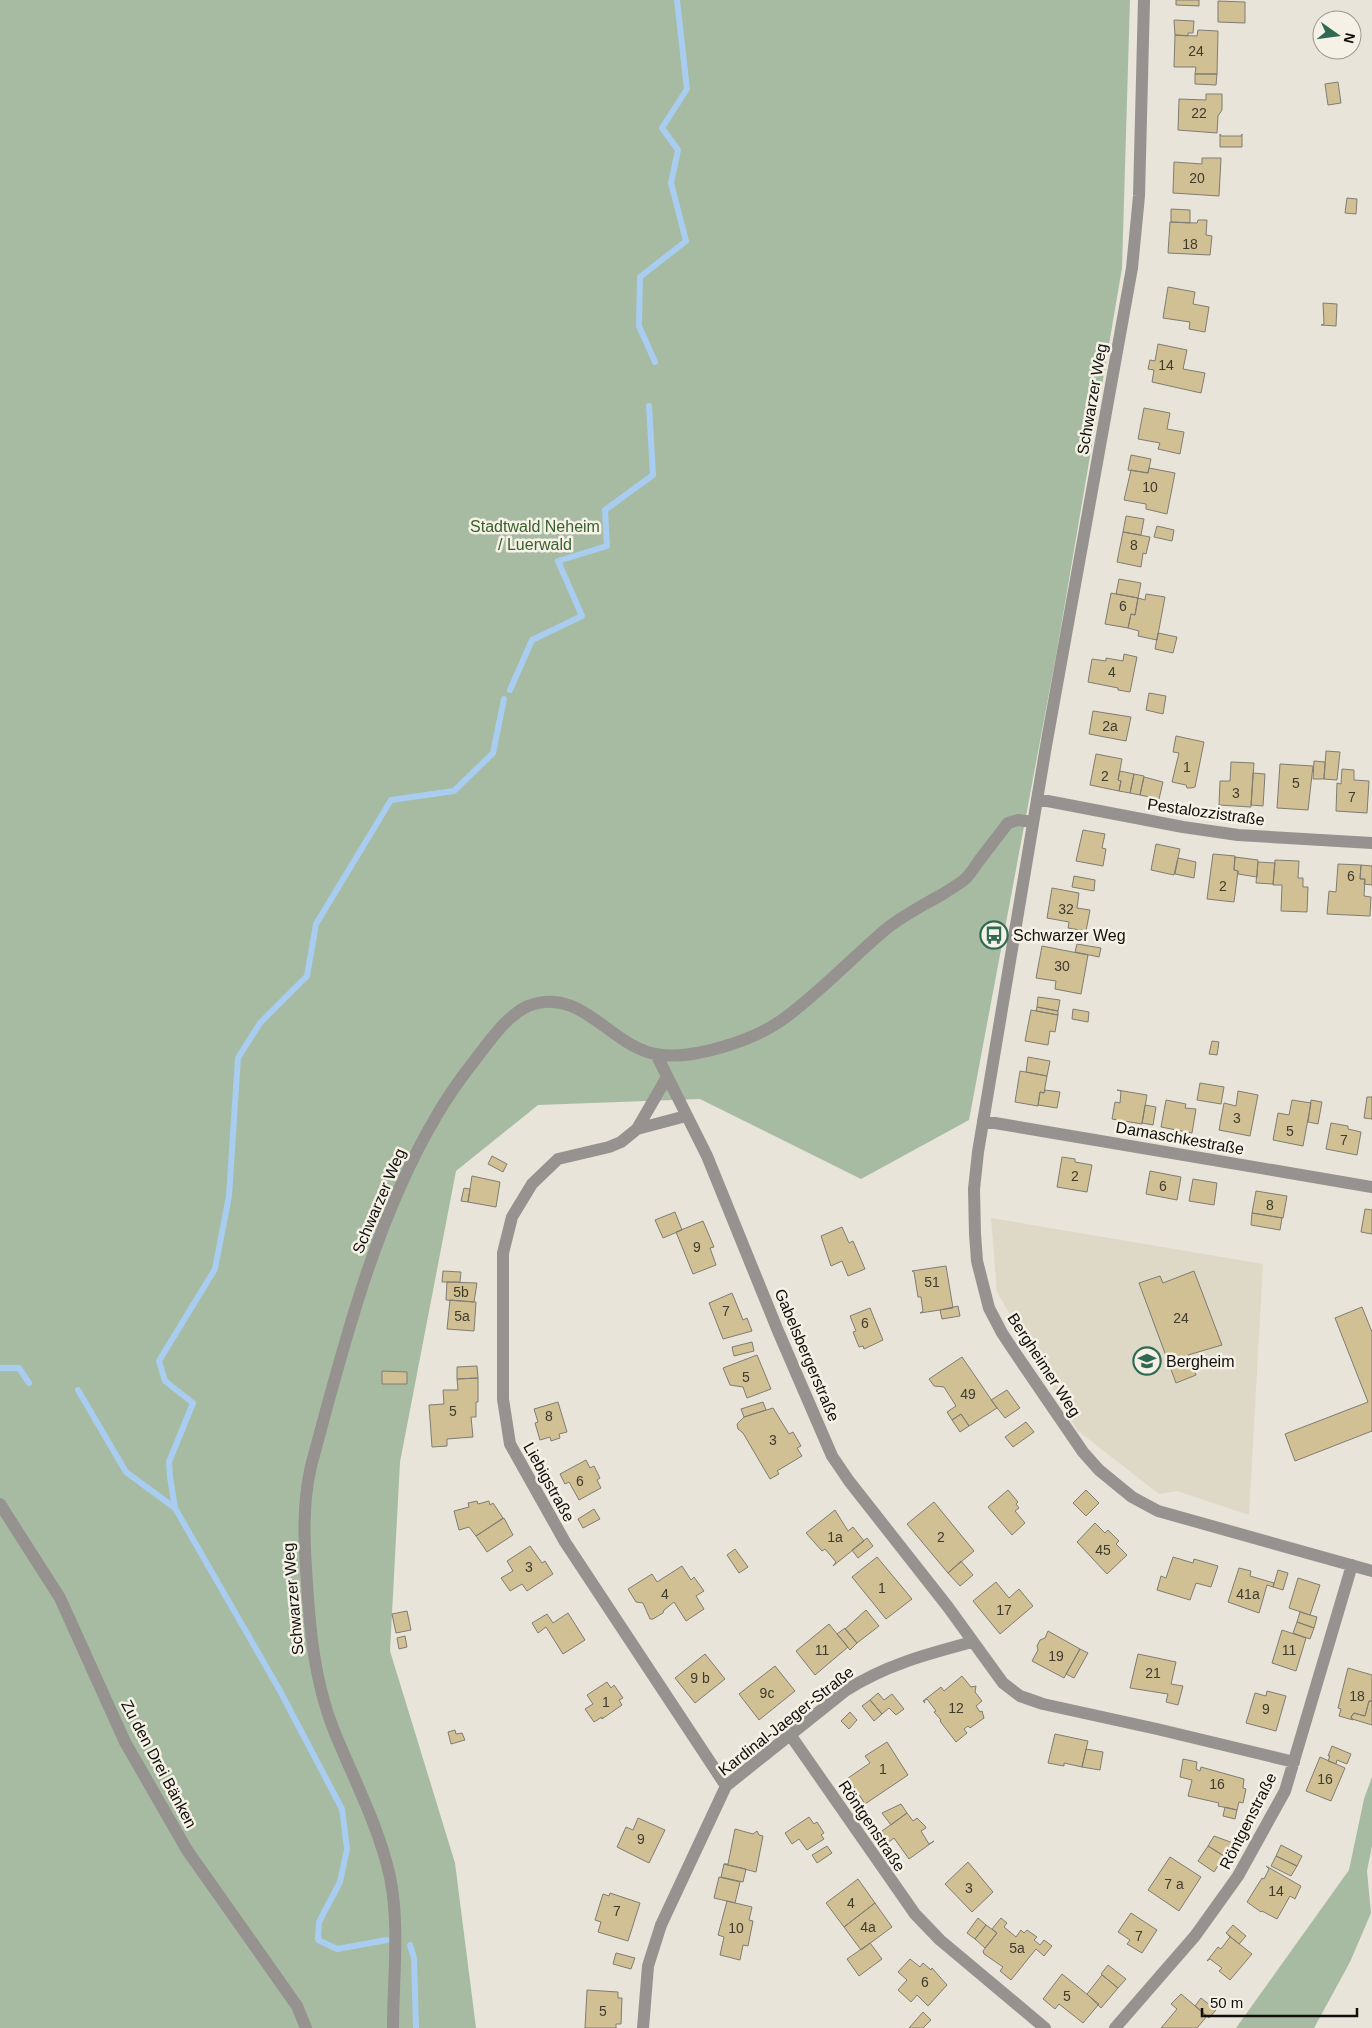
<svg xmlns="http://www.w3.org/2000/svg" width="1372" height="2028" font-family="Arial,sans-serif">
  <rect width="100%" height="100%" fill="#e8e4d9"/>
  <path fill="#ded8c6" d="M991,1218L1263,1264L1249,1515L1177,1491L1159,1494L1077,1430L997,1292Z"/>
  <path fill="#a6bba1" d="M0,0H1130L1122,268L1056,656L969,1120L861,1179L700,1099L538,1105L456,1171L400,1462L390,1651L455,1863L476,2028H0Z
    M1372,1777V1846L1367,1871L1371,1913L1350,1962L1314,2028H1236L1349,1870L1364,1799Z"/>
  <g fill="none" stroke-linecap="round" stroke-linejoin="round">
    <path stroke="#a9cdf0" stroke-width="6" d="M655,362L639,326L640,277L686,241L671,183L678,150L662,128L687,89L677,0
      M510,690L532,640L582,616L558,561L607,546L605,510L653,475L649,406
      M0,1368H19L29,1383
      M78,1390L126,1472L175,1508
      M387,1940L337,1949L318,1940L319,1922L340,1882L347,1849L342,1809L279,1689L175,1508L170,1477L169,1462L193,1403L165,1381L159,1361L215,1269L229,1196L238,1058L260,1023L307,976L316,924L391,800L454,791L493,753L504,699
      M410,1945L414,1958L416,2028"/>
  </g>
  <path fill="#d0c094" stroke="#807c72" d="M1176,0H1199V6L1176,5Z
    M1218,1L1245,2V23L1218,22Z
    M1174,20L1194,21L1193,33H1188V36L1175,35Z
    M1198,30L1218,31L1217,74H1195L1196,67H1174L1175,35L1197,36Z
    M1195,74H1217L1216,85L1195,84Z
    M1338,82L1341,103L1328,105L1325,84Z
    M1206,94H1222V110L1218,116L1217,133L1178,130L1179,99L1206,100Z
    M1220,134L1221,136H1241L1242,134V147H1220Z
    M1202,158H1221L1219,196L1173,193L1174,162L1202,164Z
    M1347,198L1357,199L1356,214L1345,213Z
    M1171,209L1190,210V223L1171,222Z
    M1198,220H1207L1206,235L1212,236L1210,255L1168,253L1170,222L1197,223Z
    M1168,287L1195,292L1193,304L1209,307L1205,332L1189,329L1190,322L1163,318Z
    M1323,303L1337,304L1336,326L1321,325L1324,324Z
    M1158,344L1187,350L1183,369L1205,373L1201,393L1152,382L1154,370L1148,369L1150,360L1155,361Z
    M1144,408L1170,413L1167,429L1184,432L1180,454L1158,449L1160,443L1138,439Z
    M1131,455L1151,459L1148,473L1128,470Z
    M1149,468L1175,473L1167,514L1146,509V504L1124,500L1131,470L1148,473Z
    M1126,516L1144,519L1141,535L1123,532Z
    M1157,526L1174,530L1172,541L1154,537Z
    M1123,532L1150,537L1146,554L1143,553L1141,567L1117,562Z
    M1119,579L1141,583L1138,598L1116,594Z
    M1111,593L1138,598L1135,615L1131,614L1128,628L1105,624Z
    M1146,594L1165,597L1157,640L1138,636L1139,631L1128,628L1131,614L1135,615L1138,598L1145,600Z
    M1158,633L1177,637L1173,653L1155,649Z
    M1124,654L1137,657L1130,692L1118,690V688L1088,682L1092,659L1106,661V658L1123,661Z
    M1149,693L1166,696L1163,714L1146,710Z
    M1093,711L1131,717L1126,741L1089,734Z
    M1176,736L1204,742L1195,787L1191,788H1187L1186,785L1172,782L1179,753L1173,752Z
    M1326,751L1340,752L1337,780L1324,779Z
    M1096,754L1122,759L1118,780L1121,781L1119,791L1090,785Z
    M1314,761L1325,762L1324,779H1313Z
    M1231,762L1254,763L1251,807L1219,805L1220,781H1230Z
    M1280,764L1313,766L1308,810L1277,808Z
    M1342,769L1354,770V780L1369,781L1367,813L1336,811L1337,783L1341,784Z
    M1120,771L1134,774L1130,793L1119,791L1121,781L1118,780Z
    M1253,773L1265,774L1263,806L1251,805Z
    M1134,774L1144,776L1140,795L1130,793Z
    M1144,777L1163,782L1159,799L1140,795Z
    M1083,830L1105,834L1102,848L1106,849L1103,866L1076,861Z
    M1156,844L1180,849L1174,875L1151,870Z
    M1213,854L1235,856L1234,870L1238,871L1234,902L1207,899Z
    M1235,857L1258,860L1257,877L1238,874V871L1234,870Z
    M1178,858L1196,862L1194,878L1175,874Z
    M1275,860L1299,861L1298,878H1303V887H1308L1307,912L1281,911L1282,885H1273Z
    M1258,862L1275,863L1273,884L1256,883Z
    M1338,864L1361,865L1360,879H1365L1364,896L1371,897L1370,916L1327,914L1329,891L1336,892Z
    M1361,865L1372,866V885L1364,884L1365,879H1360Z
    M1074,876L1095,880L1094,891L1072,887Z
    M1052,888L1079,893L1077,908L1090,910L1086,931L1068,928L1069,922L1047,918Z
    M1077,944L1101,948L1099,957L1075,952Z
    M1042,946L1088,955L1081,994L1055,989L1056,981L1036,978Z
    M1038,997L1060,1000L1058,1011L1037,1007Z
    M1037,1007L1058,1011V1015L1036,1011Z
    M1073,1009L1089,1012L1088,1022L1072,1019Z
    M1031,1010L1058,1015L1055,1032L1050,1031L1048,1045L1025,1041Z
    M1212,1041L1219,1042L1217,1055L1209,1054Z
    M1028,1057L1050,1061L1047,1076L1026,1072Z
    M1020,1071L1047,1076L1044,1093L1040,1092L1038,1106L1015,1102Z
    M1200,1083L1224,1087L1221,1104L1197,1100Z
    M1045,1090L1060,1092L1057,1108L1038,1105L1040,1092L1044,1093Z
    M1117,1090L1147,1095L1142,1124L1112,1119L1115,1102L1120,1103L1121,1091Z
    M1238,1091L1258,1095L1250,1136L1219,1130L1224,1103L1236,1106Z
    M1367,1097H1372V1119L1364,1118Z
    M1166,1100L1186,1104L1185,1108L1196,1109L1192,1133L1161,1127Z
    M1292,1100L1311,1103L1303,1146L1273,1140L1278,1113L1289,1115Z
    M1311,1100L1322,1102L1318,1124L1308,1122Z
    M1145,1105L1156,1107L1153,1125L1142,1123Z
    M1331,1123L1348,1126V1129L1361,1132L1357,1155L1326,1149Z
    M492,1156L507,1164L503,1172L488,1164Z
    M1062,1157L1075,1159V1162L1092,1165L1087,1192L1057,1187Z
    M1150,1171L1181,1177L1177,1200L1146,1194Z
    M472,1176L500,1182L496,1207L468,1202Z
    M1193,1179L1217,1183L1214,1205L1189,1201Z
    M464,1188L470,1189L468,1202L461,1201Z
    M1256,1191L1287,1196L1283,1218L1252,1213Z
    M1365,1209L1372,1210V1234L1361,1232Z
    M675,1212L682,1230L663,1238L655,1220Z
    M1252,1213L1282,1218L1280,1230L1251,1225Z
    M703,1221L714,1247L710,1248L716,1265L693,1274L676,1232Z
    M842,1227L849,1243L853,1241L865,1269L848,1276L842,1261L831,1266L821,1236Z
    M946,1266L953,1308L920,1313L923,1311L921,1297H918L914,1272L912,1271Z
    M443,1271L461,1272L460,1282H442Z
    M1194,1271L1222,1345L1188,1355L1196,1375L1176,1383L1139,1283L1160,1276L1163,1283Z
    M447,1282L477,1283L474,1302L446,1300Z
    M732,1293L743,1320L747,1318L752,1331L723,1339L709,1303Z
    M450,1300L476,1302L474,1331L447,1329Z
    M958,1306L960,1316L942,1319L940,1310Z
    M1362,1307L1372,1332V1431L1295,1461L1285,1434L1368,1402L1335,1318Z
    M870,1308L883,1340L864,1349L863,1346L859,1347L853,1332L856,1331L850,1316Z
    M752,1342L754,1351L734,1356L732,1347Z
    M757,1355L771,1389L747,1398L743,1387L730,1385L723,1368Z
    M962,1357L997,1408L969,1426L961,1414L952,1420L947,1412L956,1406L944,1387L934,1386L929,1379Z
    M477,1366L478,1378L457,1379V1367Z
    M382,1371L407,1372V1384H382Z
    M478,1378V1402H476V1417H471L473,1437L447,1439V1446L432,1447L429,1405L444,1404L443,1390H458L457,1379Z
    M1007,1390L1020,1408L1005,1418L991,1400Z
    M558,1402L567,1432L559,1434L560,1438L551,1441L550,1437L540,1440L535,1423L538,1422L534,1409Z
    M763,1402L766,1410L744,1417L741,1409Z
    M773,1408L789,1434L793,1432L801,1446L797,1448L802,1456L777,1471L779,1474L770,1479L743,1433L738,1429L737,1424L744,1417Z
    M961,1414L969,1426L960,1432L952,1420Z
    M1026,1422L1034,1432L1013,1447L1005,1437Z
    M586,1460L590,1468L594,1466L600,1478L597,1480L601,1488L579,1500L569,1482L565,1484L560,1474Z
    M1008,1490L1018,1502L1016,1504L1019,1508L1015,1511L1025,1523L1012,1535L988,1507Z
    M1086,1490L1099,1503L1086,1516L1073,1503Z
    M477,1501L478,1504L489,1501L490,1505L493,1503L503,1518L476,1536L469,1527L459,1530L454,1511L469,1507L468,1503Z
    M934,1502L974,1551L948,1573L907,1524Z
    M594,1509L600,1519L583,1528L578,1519Z
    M835,1510L848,1531L853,1527L864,1541L833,1566L836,1562L825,1549L822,1551L806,1533Z
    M504,1518L513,1535L487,1552L476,1536Z
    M1095,1523L1105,1533L1108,1530L1119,1541L1116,1544L1127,1555L1107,1574L1077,1542Z
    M867,1538L873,1546L858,1558L852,1550Z
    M530,1546L542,1563L545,1561L553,1574L527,1591L522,1584L510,1591L501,1578L513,1571L507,1561Z
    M735,1549L748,1567L739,1573L727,1555Z
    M877,1557L912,1599L886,1619L852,1577Z
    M1173,1557L1193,1563L1194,1559L1218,1566L1211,1587L1196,1583L1190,1600L1157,1590L1161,1576L1166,1578Z
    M961,1561L973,1575L960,1586L948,1573Z
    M682,1566L691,1580L694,1577L704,1591L696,1596L704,1609L686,1621L674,1602L664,1610L663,1613L653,1619H650L643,1603L636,1602L628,1589L652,1574L657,1582Z
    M1239,1568L1251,1571L1250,1576L1274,1583L1273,1587L1267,1585L1259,1613L1228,1602Z
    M1278,1570L1288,1573L1283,1590L1273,1587Z
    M1298,1578L1320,1585L1310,1615L1289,1608Z
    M996,1582L1009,1598L1019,1589L1033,1606L1000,1634L973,1601Z
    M866,1610L879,1626L857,1643L845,1629Z
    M407,1611L411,1630L396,1633L392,1614Z
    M1300,1612L1317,1617L1314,1628L1297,1622Z
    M568,1613L585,1640L563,1654L546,1627L538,1633L532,1623L547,1614L553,1623Z
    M1297,1622L1314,1628L1310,1639L1293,1633Z
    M829,1624L848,1647L815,1675L796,1651Z
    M845,1628L857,1643L850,1650L837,1634Z
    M1282,1630L1306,1638L1296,1671L1272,1663Z
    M1048,1631L1080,1649L1064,1678L1032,1661L1038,1650L1037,1646L1040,1640L1045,1638Z
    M405,1636L407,1647L399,1649L397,1638Z
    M1080,1649L1088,1653L1074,1678L1066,1674Z
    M705,1654L725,1679L695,1703L675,1678Z
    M1138,1654L1176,1662L1171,1684L1183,1686L1178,1705L1166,1702L1168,1694L1130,1688Z
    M775,1666L795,1691L759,1720L739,1694Z
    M1348,1668L1372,1675V1701H1369L1365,1716L1354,1713L1351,1717L1353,1720L1339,1716L1341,1709L1338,1708Z
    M962,1676L971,1687L976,1686L975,1692L982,1701L976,1706L980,1712L982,1711L984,1718L970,1728L968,1726L964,1729L967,1733L956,1742L940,1721L941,1720L934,1712L936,1711L927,1699L924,1701L925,1703L923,1701L941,1687L944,1691Z
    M607,1682L611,1688L614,1685L623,1698L619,1700L622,1705L602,1719V1717L594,1722L585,1709L593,1704L587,1695Z
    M1267,1691L1286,1696L1276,1731L1246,1723L1255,1693L1266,1696Z
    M878,1693L884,1700L892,1694L904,1709L896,1715L889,1708L882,1714L870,1700Z
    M870,1700L882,1714L874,1721L862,1706Z
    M1369,1701H1372V1725L1352,1719L1351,1717L1354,1713L1365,1716Z
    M850,1712L857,1720L849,1729L841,1721Z
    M455,1730L456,1734L462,1733L465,1740L451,1744L448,1732Z
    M1055,1734L1088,1741L1082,1767L1064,1763V1766L1048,1763Z
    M887,1742L908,1775L865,1804L848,1778L870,1763L865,1756Z
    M1332,1746L1351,1754L1347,1764L1337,1760L1336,1764L1328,1761L1330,1756H1328Z
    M1086,1749L1103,1752L1100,1770L1082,1767Z
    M1320,1757L1345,1768L1331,1801L1306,1791Z
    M1183,1759L1197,1762L1196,1769L1200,1771L1201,1767L1244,1779L1243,1788L1246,1789L1243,1803L1239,1802L1237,1810L1218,1806L1219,1803L1188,1796L1192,1780L1180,1777Z
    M901,1804L907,1813L891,1825L882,1813Z
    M1225,1807L1237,1810L1235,1819L1223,1816Z
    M907,1813L913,1821L917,1818L925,1826L926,1828L921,1831L929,1844L934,1841L909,1859L894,1838L889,1842L882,1831Z
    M809,1817L814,1824L817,1822L824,1833L821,1835L824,1839L807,1850L799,1839L792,1844L785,1833Z
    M638,1818L665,1830L649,1863L617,1847L626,1827L633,1830Z
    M735,1829L753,1834L757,1831L759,1835L763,1836L756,1872L724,1864H728Z
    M1214,1836L1233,1843L1224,1856L1208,1846Z
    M1281,1845L1302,1856L1297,1866L1276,1856Z
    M827,1846L832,1853L817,1863L812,1855Z
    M1208,1846L1224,1856L1214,1872L1198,1861Z
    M1276,1856L1297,1866L1291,1876L1271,1866Z
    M1170,1857L1201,1877L1179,1911L1148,1890Z
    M968,1862L993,1892L972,1912L945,1884Z
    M724,1864L746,1869L743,1882L721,1877Z
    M1266,1866L1301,1886L1295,1899L1290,1896L1277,1919L1262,1911L1261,1912L1247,1902L1262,1878L1264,1879L1269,1869Z
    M719,1877L740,1882L735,1903L714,1898Z
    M858,1879L875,1903L844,1927L826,1903Z
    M610,1893L640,1903L628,1941L598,1932L601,1922L595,1920L603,1894L609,1896Z
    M727,1901L752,1907L749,1920L753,1921L748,1946L743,1945L740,1960L720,1955L724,1937L718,1935Z
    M875,1903L892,1927L861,1950L844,1927Z
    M1131,1913L1157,1930L1142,1953L1127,1944L1130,1940L1118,1932Z
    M978,1918L986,1925L975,1939L967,1933Z
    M1001,1918L1007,1923L1004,1927L1016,1937L1021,1930L1024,1933L1027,1930L1037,1937L1034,1940L1040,1945L1044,1940L1052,1946L1044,1956L1036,1949L1011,1980L1000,1971L1003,1967L984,1954L983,1951L997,1933L992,1929Z
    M986,1925L997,1933L985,1948L975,1939Z
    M1233,1925L1246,1936L1239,1944L1226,1933Z
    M1228,1935L1252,1954L1230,1980L1219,1971L1222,1968L1210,1959L1207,1961L1218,1947L1221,1949L1230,1937Z
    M870,1943L882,1959L859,1976L847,1959Z
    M616,1953L635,1958L631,1969L613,1964Z
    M910,1959L920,1967L923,1963L931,1970L932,1968L947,1985L928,2006L917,1995L911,2002L898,1990L907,1980L898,1972Z
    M1108,1965L1126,1979L1118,1988L1101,1974Z
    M1062,1974L1099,2004L1083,2023L1059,2004L1055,2009L1043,1999Z
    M1102,1975L1118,1988L1101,2008L1087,1994Z
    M587,1990L618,1992V1998H622L621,2024H616V2028H585Z
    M1181,1994L1207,2016L1197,2028H1161L1177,2009L1171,2004Z
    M1201,1998L1216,2010L1209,2018L1195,2006Z
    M923,2012L931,2020L923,2028H909Z"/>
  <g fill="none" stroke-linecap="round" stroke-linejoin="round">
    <path stroke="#96928f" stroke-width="12" d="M1144,0L1139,196L1132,268L1046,746L978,1152L974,1189L975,1234L977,1261L989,1308L1002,1333L1016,1354L1083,1452L1099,1470L1132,1497L1158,1511L1372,1571
      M1037,799L1183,827L1238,835L1372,843
      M656,1054L707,1156L778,1331L832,1456L849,1481L948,1607L1003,1683L1020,1696L1043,1704L1157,1729L1294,1762
      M686,1116L637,1129L621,1142L609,1147L558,1159L532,1184L512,1217L503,1253V1399L510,1444L565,1542L726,1786
      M983,1121L1372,1187
      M637,1129L667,1077
      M0,1504L60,1598L125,1742L187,1850L297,2006L306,2028
      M791,1736L915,1914L940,1940L1045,2028
      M393,2028C393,1977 400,1927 390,1877C379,1826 352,1776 333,1728C315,1682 310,1632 307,1583C304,1543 302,1506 311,1466C343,1348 374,1221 437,1115C449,1094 463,1075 478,1056C491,1039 508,1015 528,1006C579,986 607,1041 651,1053C688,1063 756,1040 786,1017C821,991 852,958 885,930C903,915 926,904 946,892C952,888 959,884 964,880C970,875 974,868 978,862C988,849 998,836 1008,823L1018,820L1033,822
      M643,2028L648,1966L661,1925L726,1786L845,1691C885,1665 927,1654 972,1642
      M1115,2028L1195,1936L1238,1876L1285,1791L1352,1565"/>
  </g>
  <defs>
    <g id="bus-ring" transform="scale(1.4375)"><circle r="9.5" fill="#f5f1e6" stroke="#306952" stroke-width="1.5"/><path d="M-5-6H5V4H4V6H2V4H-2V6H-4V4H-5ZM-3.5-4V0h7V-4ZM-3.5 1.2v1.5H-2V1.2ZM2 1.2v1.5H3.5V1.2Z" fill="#306952"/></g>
    <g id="school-ring" transform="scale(1.4375)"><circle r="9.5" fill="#f5f1e6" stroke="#306952" stroke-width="1.5"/><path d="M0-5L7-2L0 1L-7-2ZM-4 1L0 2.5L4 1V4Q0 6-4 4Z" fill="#306952"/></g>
  </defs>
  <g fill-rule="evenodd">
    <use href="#bus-ring" x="994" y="935"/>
    <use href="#school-ring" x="1147" y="1361"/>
  </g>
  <g text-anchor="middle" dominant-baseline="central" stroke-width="5" stroke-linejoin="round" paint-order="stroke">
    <g font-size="14" fill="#403b2d">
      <text x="1196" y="51">24</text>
      <text x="1199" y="113">22</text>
      <text x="1197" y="178">20</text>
      <text x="1190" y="244">18</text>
      <text x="1166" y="365">14</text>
      <text x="1150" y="487">10</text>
      <text x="1134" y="545">8</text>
      <text x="1123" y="606">6</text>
      <text x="1112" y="672">4</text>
      <text x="1110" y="726">2a</text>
      <text x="1187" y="767">1</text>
      <text x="1105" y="776">2</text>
      <text x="1296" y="783">5</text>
      <text x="1236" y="793">3</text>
      <text x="1352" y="797">7</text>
      <text x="1351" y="876">6</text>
      <text x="1223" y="886">2</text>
      <text x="1066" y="909">32</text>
      <text x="1062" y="966">30</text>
      <text x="1237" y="1118">3</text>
      <text x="1290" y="1131">5</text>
      <text x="1344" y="1140">7</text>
      <text x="1075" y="1176">2</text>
      <text x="1163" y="1186">6</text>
      <text x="1270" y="1205">8</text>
      <text x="697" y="1247">9</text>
      <text x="932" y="1282">51</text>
      <text x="461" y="1292">5b</text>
      <text x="726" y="1311">7</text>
      <text x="462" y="1316">5a</text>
      <text x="1181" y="1318">24</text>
      <text x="865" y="1323">6</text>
      <text x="746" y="1377">5</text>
      <text x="968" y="1394">49</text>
      <text x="453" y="1411">5</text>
      <text x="549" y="1416">8</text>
      <text x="773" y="1440">3</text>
      <text x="580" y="1481">6</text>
      <text x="835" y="1537">1a</text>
      <text x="941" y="1537">2</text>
      <text x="1103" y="1550">45</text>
      <text x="529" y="1567">3</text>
      <text x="882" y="1588">1</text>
      <text x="665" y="1594">4</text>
      <text x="1248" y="1594">41a</text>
      <text x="1004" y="1610">17</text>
      <text x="822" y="1650">11</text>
      <text x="1289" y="1650">11</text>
      <text x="1056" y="1656">19</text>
      <text x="1153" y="1673">21</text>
      <text x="700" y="1678">9 b</text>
      <text x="767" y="1693">9c</text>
      <text x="1357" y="1696">18</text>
      <text x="606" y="1702">1</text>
      <text x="956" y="1708">12</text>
      <text x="1266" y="1709">9</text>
      <text x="883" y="1769">1</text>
      <text x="1325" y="1779">16</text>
      <text x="1217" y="1784">16</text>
      <text x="641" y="1839">9</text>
      <text x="1174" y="1884">7 a</text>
      <text x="969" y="1888">3</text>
      <text x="1276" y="1891">14</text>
      <text x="851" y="1903">4</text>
      <text x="617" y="1911">7</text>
      <text x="868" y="1927">4a</text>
      <text x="736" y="1928">10</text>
      <text x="1139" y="1936">7</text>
      <text x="1017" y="1948">5a</text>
      <text x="925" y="1982">6</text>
      <text x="1067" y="1996">5</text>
      <text x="603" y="2011">5</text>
    </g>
    <g font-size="16" fill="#100f0b" stroke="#f5f1e6">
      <text transform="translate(1092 399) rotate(-80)">Schwarzer Weg</text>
      <text transform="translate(1206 812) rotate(8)">Pestalozzistraße</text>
      <text transform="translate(1180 1138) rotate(10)">Damaschkestraße</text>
      <text transform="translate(379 1201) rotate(-67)">Schwarzer Weg</text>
      <text transform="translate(807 1355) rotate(67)">Gabelsbergerstraße</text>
      <text transform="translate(1044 1365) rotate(57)">Bergheimer Weg</text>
      <text transform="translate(549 1482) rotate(61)">Liebigstraße</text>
      <text transform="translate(293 1599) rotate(-95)">Schwarzer Weg</text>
      <text transform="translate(786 1721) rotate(-38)">Kardinal-Jaeger-Straße</text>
      <text transform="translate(159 1764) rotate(62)">Zu den Drei Bänken</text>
      <text transform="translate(1248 1821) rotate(-63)">Röntgenstraße</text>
      <text transform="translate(872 1826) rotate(56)">Röntgenstraße</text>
    </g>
    <g font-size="16" fill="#38612d" stroke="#f5f1e6">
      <text x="535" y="526">Stadtwald Neheim<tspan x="535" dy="18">/ Luerwald</tspan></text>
    </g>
    <g font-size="16" fill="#100f0b" stroke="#f5f1e6" text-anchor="start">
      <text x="1013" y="935">Schwarzer Weg</text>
      <text x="1166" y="1361">Bergheim</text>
    </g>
  </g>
  <g transform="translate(1337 35) rotate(104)"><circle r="24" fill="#f5f1e6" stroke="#99978e"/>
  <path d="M0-4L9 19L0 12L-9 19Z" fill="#306952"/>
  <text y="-8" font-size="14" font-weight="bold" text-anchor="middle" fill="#100f0b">N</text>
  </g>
  <path d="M1202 2008v8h155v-8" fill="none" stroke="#100f0b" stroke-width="2.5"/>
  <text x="1210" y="2008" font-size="15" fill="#100f0b" stroke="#f5f1e6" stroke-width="4" paint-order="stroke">50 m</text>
</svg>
